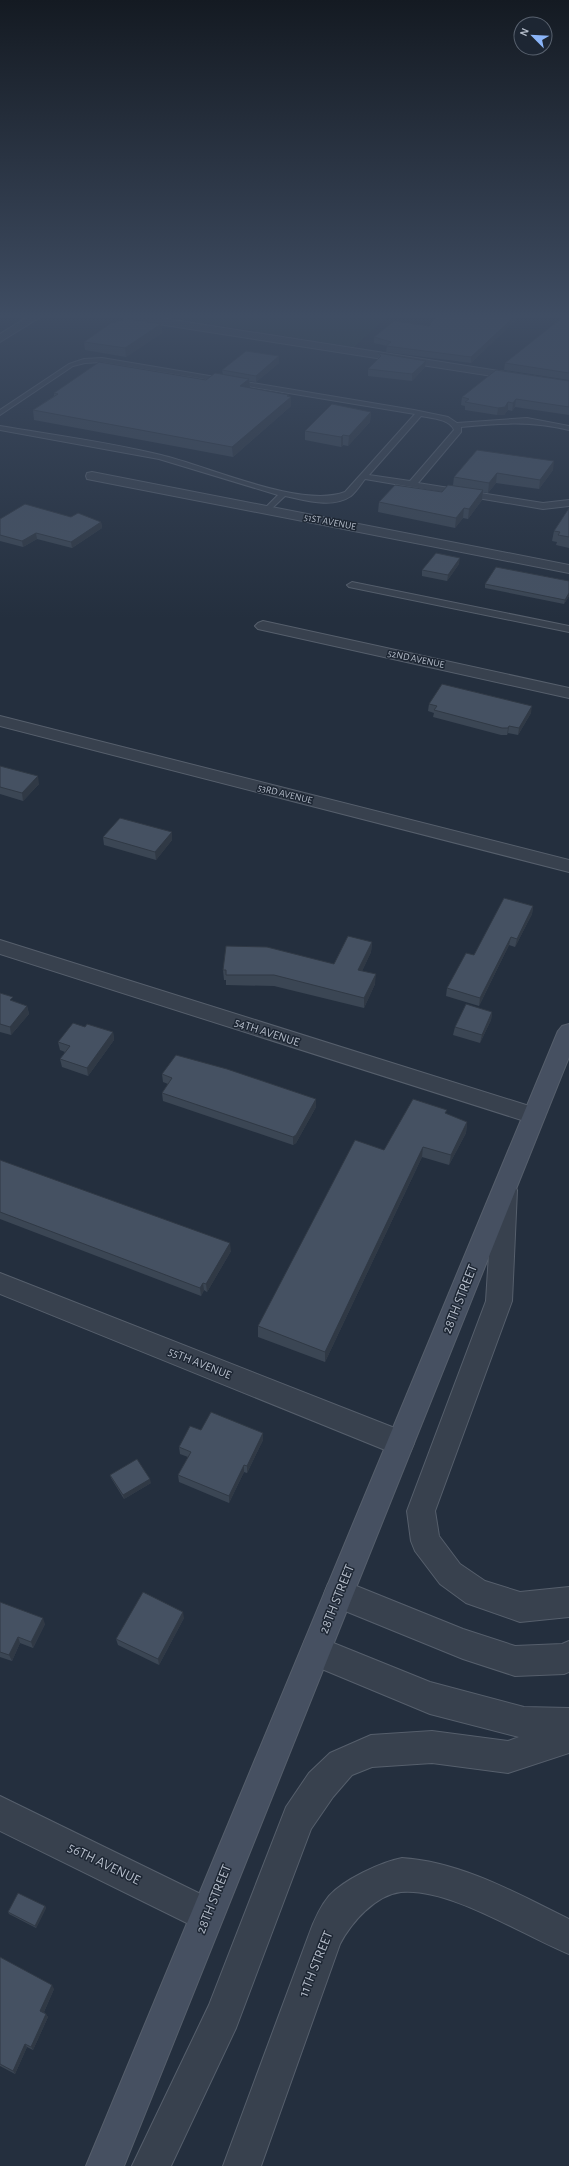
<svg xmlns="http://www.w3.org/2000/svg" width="569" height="2166" font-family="'Alegreya Sans',sans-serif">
  <rect width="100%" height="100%" fill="#242f3e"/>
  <path fill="#263c3f" d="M180,316H388L354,347L179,319Z"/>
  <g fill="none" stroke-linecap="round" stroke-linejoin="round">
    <g stroke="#565f6c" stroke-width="2">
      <path id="service" d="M102,358L414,410L448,417L457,423L527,418L569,426V430C532,421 498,423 461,427V432L418,483L543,503L569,500V506L543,509L365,479C361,484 356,492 351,496C332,509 305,500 285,496L267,513L263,510L278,495L159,459L0,430V426C53,435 108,442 161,455C208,466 301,509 345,492L415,414L102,362L85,363L73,366L0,415V410L69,364L84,359ZM421,416C431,418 450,419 454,430L410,481L369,475Z
        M352,582L569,626V632L349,587L347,585Z"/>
    </g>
    <g stroke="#565f6c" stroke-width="2">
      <path id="minor" d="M29,316H42L0,342V334Z
        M121,316H148L569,382V388L126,319Z
        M92,472L569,565V573L87,479L86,476L87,473Z
        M263,621L569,688V698L258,629L255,626L258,623Z
        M0,716L569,860V872L0,726Z
        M0,940L542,1110L545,1116L542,1122L534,1124L0,954Z
        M505,1181L513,1183L517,1190L512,1301L435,1511L439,1536L460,1564L485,1581L520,1592L569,1587V1617L520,1622L466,1603L440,1584L415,1551L411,1541L407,1511L486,1301L493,1190L497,1183Z
        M0,1273L410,1434L414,1443L410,1452L400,1456L0,1294Z
        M339,1579L463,1629L515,1646L562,1644L569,1641V1672L564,1674L515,1676L463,1659L328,1604L324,1594L328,1584Z
        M316,1636L430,1682L524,1707L569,1708V1753L508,1773L432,1763L372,1767L352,1775L333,1797L311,1829L236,2028L171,2166H132L209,2005L286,1807L309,1773L330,1753L371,1735L432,1731L508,1741L519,1737L430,1714L305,1662L301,1651L305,1640Z
        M0,1796L219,1903L224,1915L219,1927L207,1932L195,1927L0,1831Z
        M402,1858C462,1862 516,1893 569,1919V1954C524,1936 449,1887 401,1892C375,1895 351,1923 340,1944L261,2166H223L308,1937C313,1923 319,1908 329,1896C343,1880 381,1862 402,1858Z"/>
    </g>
    <g stroke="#565f6c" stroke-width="2">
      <path id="secondary" d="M569,1024V1057L124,2166H86L558,1031L562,1026Z"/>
    </g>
    <use href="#service" fill="#38414e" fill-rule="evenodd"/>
    <use href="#minor" fill="#38414e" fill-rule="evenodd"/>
    <use href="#secondary" fill="#465061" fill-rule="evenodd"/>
  </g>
  <path fill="#3b4654" d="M436,316H520L471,363L386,352L387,346L374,343V337L429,326Z
    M569,318V380L504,370L505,363Z
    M161,324L162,333L126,357L85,350L84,342Z
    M378,353L425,367L412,381L368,376V369L378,359Z
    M279,356V363L256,382L249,381L250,388L289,395V396L291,397V406L233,457L34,420L33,410L54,396V393L206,380L223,375L222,370Z
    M569,381V415L515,407L512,411L508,410L504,415H497L465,410V406L461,405L462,397Z
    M371,412L370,422L348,446L343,445L341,447L305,440V431Z
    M477,450L553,470L539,489L496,483L488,493L483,492L482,500L468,519L463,518L455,528L378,512L379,502L442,492L453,485L454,477Z
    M569,508V548L556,545L557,542L552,541L554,531Z
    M71,517L101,522L102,528L72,548L37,539L23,547L0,541V519Z
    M459,564L447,581L422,576V570Z
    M569,581V596L564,604L485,588V584Z
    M429,704L531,713L518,735L508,733L507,735H501L433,717L434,713L428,711Z
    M0,766L39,784L23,801L0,794Z
    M103,837L172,840L156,860L104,845Z
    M533,906L532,914L515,947L509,945L479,1006L446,996L447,988L474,955Z
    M372,942L371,952L362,971L375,984L364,1008L274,986L226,985V980H224L223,970L334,964Z
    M0,993L13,1001L27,1006L29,1014L11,1035L0,1032Z
    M492,1012L491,1020L480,1043L453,1035L455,1027Z
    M85,1027L113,1032L114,1040L88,1076L62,1067L60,1059L65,1052L60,1050L58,1042Z
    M162,1074L316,1099V1107L296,1143L293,1145L163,1101L162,1093L168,1084L163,1082Z
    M446,1114L467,1122L466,1133L449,1165L422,1157L325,1362L258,1337V1326L384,1150Z
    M0,1160L231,1251L207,1292L204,1290L201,1296L0,1219Z
    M201,1430L263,1440L247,1473L244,1472L229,1503L179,1482L178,1475L188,1457L180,1454L179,1447Z
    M110,1475L151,1483L124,1499L111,1478Z
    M0,1602L45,1624L33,1648L20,1643L12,1661L0,1657Z
    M184,1618L159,1665L118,1645L116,1639Z
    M45,1906L46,1908L36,1928L9,1914L8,1912Z
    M0,1957L54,1989L44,2012L48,2017L33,2050L27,2047L15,2074L0,2066Z"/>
  <path fill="#303945" d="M0,316H5L0,319Z
    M515,316H520L471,363V357Z
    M161,324L162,333L126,357L125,348Z
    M279,356V363L256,382V376Z
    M426,361L425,367L412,381V374Z
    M249,379L250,388L240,386Z
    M289,395V399L291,397V406L233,457L232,447Z
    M516,399L515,407L512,411L513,403Z
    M508,402V410L504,415H497L498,408Z
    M371,412L370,422L348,446L349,436Z
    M343,435V445L341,447V437Z
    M554,461L553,470L539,489L540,480Z
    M497,473L496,483L488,493L489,483Z
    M483,490L482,500L468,519L469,509Z
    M464,508L463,518L455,528L456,518Z
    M101,522L102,528L72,548L71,542Z
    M36,533L37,539L23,547L22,541Z
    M460,558L459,564L447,581L448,575Z
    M569,593V596L564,604L565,600Z
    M532,706L531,713L518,735L519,728Z
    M509,726L508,733L507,735L508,728Z
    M38,776L39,784L23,801L22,793Z
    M172,832V840L156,860L155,852Z
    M533,906L532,914L515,947L517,939Z
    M511,937L509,945L479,1006L480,998Z
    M372,942L371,952L358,980V970Z
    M376,974L375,984L364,1008V998Z
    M27,1006L29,1014L11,1035L10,1027Z
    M492,1012L491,1020L480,1043L482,1035Z
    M113,1032L114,1040L88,1076L87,1068Z
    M316,1099V1107L296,1143L293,1145V1137Z
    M467,1122L466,1133L449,1165L451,1155Z
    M423,1147L422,1157L325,1362V1352Z
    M230,1243L231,1251L207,1292L206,1284Z
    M203,1283L204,1290L201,1296L200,1288Z
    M263,1433V1440L247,1473V1466Z
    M244,1465V1472L229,1503V1496Z
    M150,1479L151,1483L124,1499L123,1495Z
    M183,1612L184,1618L159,1665L158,1659Z
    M43,1618L45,1624L33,1648L31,1642Z
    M18,1637L20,1643L12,1661L9,1655Z
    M45,1906L46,1908L36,1928L35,1926Z
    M52,1985L54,1989L43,2014L40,2011Z
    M46,2014L48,2017L33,2050L31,2047Z
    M25,2044L27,2047L15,2074L13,2071Z"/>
  <path fill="#455162" stroke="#303945" d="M436,316H515L471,357L386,346L391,342L374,337L394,321L429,326Z
    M563,317L569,318V373L505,363Z
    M128,319L161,324L125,348L84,342L111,323Z
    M246,351L279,356L256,376L222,370Z
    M378,353L426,361L412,374L368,369L381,356Z
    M99,362L206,380L215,373L249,379L240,386L289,395L287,396L291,397L232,447L33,410L58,394L54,393Z
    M496,370L569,381V407L516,399L513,403L508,402L505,407L498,408L465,402L469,399L462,397Z
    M332,404L371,412L349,436L343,435L341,437L305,431Z
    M477,450L554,461L540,480L497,473L489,483L454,477Z
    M395,485L442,492L448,485L483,490L469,509L464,508L456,518L379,502Z
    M25,504L71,517L78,513L101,522L71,542L36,533L22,541L0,535V519Z
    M569,508V537L558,535L560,532L554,531Z
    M436,553L460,558L448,575L422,570Z
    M496,567L569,581V593L565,600L485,584Z
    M442,684L532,706L519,728L509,726L508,728H502L434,710L437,706L429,704Z
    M0,766L38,776L22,793L0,787Z
    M120,818L172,832L155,852L103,837Z
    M504,898L533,906L517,939L511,937L480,998L447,988L466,953L474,955Z
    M348,936L372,942L358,970L376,974L364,998L274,975H226V970H223L226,946L267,947L334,964Z
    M0,993L13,997L10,1000L27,1006L10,1027L0,1024Z
    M466,1004L492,1012L482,1035L455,1027Z
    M73,1023L85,1027L87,1024L113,1032L87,1068L60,1059L70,1046L58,1042Z
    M176,1055L227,1069L316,1099L296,1135L293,1137L162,1093L172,1078L162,1074Z
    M413,1099L447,1110L445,1113L467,1122L451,1155L423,1147L325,1352L258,1326L355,1140L384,1150Z
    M0,1160L230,1243L206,1284L203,1283L200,1288L0,1212Z
    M211,1412L263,1433L247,1466L244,1465L229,1496L178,1475L191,1452L179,1447L190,1426L201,1430Z
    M137,1459L150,1479L123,1495L110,1475Z
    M143,1592L183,1612L158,1659L116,1639Z
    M0,1602L43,1618L31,1642L18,1637L9,1655L0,1652Z
    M18,1893L45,1906L35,1926L8,1912Z
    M0,1957L52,1985L40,2011L46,2014L31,2047L25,2044L13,2071L0,2064Z"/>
  <linearGradient id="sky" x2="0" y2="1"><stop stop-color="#141a22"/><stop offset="0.51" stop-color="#3f4d63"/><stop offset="1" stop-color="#3f4d63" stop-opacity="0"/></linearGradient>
  <rect width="569" height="619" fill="url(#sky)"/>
  <g text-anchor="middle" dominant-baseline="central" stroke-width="3" stroke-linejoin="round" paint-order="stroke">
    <g font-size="10" fill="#b4bcc9" stroke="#1d2633">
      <text transform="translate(330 522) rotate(11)">51ST AVENUE</text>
      <text transform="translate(416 659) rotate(12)">52ND AVENUE</text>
      <text transform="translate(285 794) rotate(14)">53RD AVENUE</text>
    </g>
    <g font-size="12" fill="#b4bcc9" stroke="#1d2633">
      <text transform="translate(267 1032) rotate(18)">54TH AVENUE</text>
      <text transform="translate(200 1363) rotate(22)">55TH AVENUE</text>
    </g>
    <g font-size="14" fill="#b4bcc9" stroke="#1d2633">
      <text transform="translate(460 1299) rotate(-68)">28TH STREET</text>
      <text transform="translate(337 1599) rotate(-68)">28TH STREET</text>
      <text transform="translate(104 1864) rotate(26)">56TH AVENUE</text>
      <text transform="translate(214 1899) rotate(-68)">28TH STREET</text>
      <text transform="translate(316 1964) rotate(-68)">11TH STREET</text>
    </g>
  </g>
  <g transform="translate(533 36) rotate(294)"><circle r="19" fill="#1d2633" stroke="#59626f"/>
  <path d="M0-3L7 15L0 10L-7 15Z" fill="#8ab4f8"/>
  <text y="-6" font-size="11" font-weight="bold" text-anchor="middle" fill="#b4bcc9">N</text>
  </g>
</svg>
